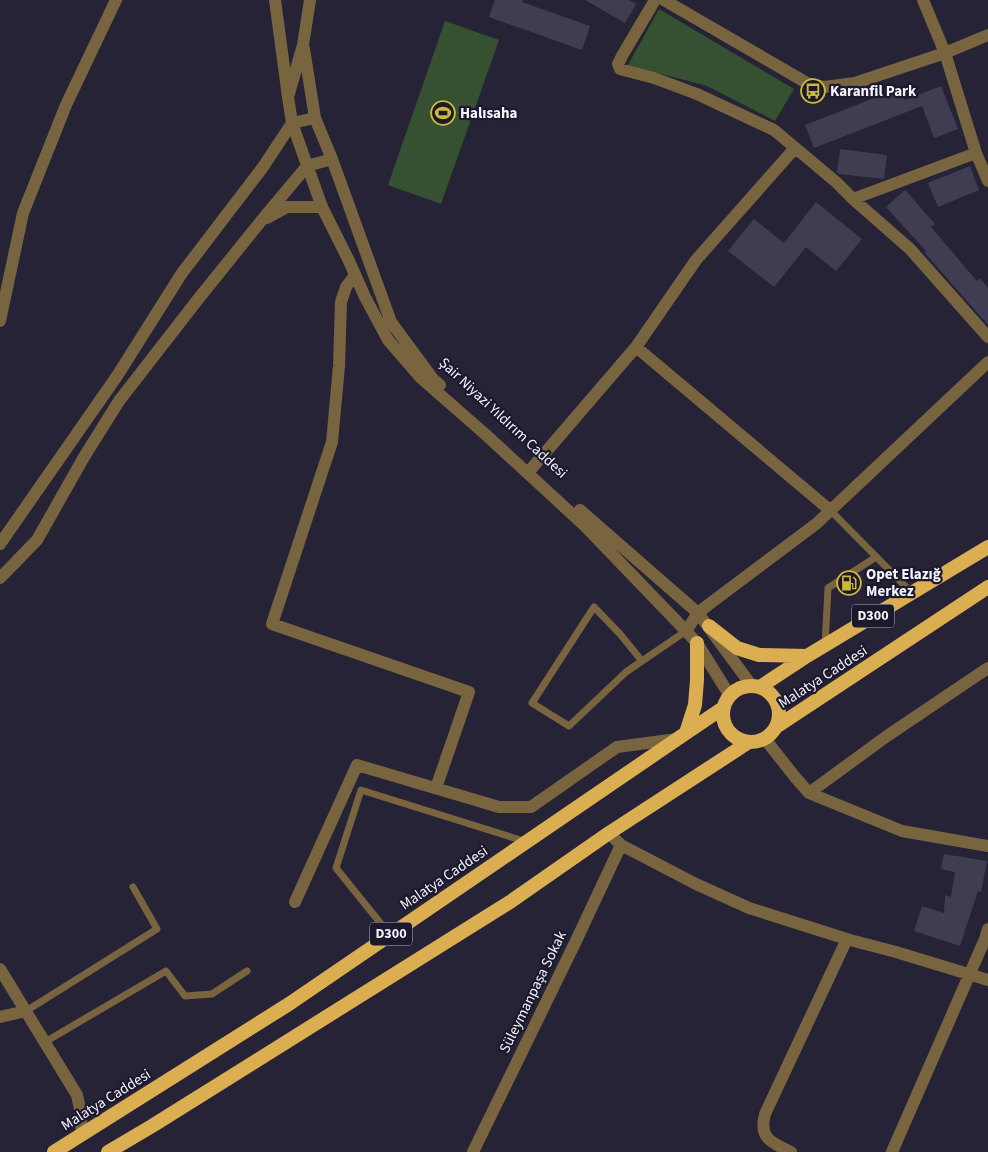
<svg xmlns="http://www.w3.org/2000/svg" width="988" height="1152" font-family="'Source Sans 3',sans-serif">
  <rect width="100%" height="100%" fill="#262337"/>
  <path fill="#355132" d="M659,9L794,89L775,121L707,86L628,65Z
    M445,21L499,40L441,204L388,185Z"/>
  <path fill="#403c52" d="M495,0H523L522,2L590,26L582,50L489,17Z
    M585,0H629L636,4L625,23Z
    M941,86L958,129L934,138L922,106L814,148L805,125L900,88L905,100Z
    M840,149L887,155L884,179L839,174L837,172Z
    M970,166L979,190L938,207L928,183Z
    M905,190L935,224L931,227L977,281L980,278L988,288V325L924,252L926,251L886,207Z
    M816,202L862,239L836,271L806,247L774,287L728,251L754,219L784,243Z
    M944,854L987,861L981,892L978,891L960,946L914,931L922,906L944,913L945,895L951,897L955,872L941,869Z"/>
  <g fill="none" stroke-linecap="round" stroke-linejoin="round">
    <path stroke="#78643f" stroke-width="7" d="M831,511L912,593
      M825,645L828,588L876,557
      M642,661L620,634L594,607L532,703L569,726L626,672L686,631
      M390,935L336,868L361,790L527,842
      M26,1011L157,929L133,887
      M45,1042L166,971L185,996L212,994L247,971"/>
    <path stroke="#78643f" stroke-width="12" d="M275,0L288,97
      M655,0L622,56L618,64L620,69L654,78L697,94L774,130L836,182L853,199L910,249L988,337
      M923,0L945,53L976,153L988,181
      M853,199L976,153
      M267,218L287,207H322
      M355,275L346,287L341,302L339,366L332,442L272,624L469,692L436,788
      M0,321L23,213L66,105L116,0
      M636,347L831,511
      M532,468L636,347L696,260L795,148
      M0,544L117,376L182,273L263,167L292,123L315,118
      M0,578L37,540L84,457L119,401L199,298L261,221L307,166L332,159
      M686,631L698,613L708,605L816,524L988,362
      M765,739L795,777L809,793L902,831L988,846
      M809,793L887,736L988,668
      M609,833L621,845L696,884L749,908L850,940L896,952L988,980
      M295,902L357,765L499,807H531L617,747L677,739
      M0,969L77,1095L80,1109L82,1135
      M0,1017L26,1011
      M473,1152L575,943L621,845
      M791,1152C773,1143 758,1139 765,1114L847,939
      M892,1152L985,939L988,929"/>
    <path stroke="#78643f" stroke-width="12" d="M310,0L303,45L288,97L292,123L322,207L349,261L365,297L388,340L421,378L485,434L585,526L686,631L697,643L730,696
      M664,0L807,83L824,87L855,83L945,53L988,35
      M304,49L315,118L332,159L391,322L433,379L440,385
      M580,510L698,613L752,686"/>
    <path stroke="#dbae52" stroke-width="14" d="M709,626L737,648L759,655L807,656
      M723 714a28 28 0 1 1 56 0a28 28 0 1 1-56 0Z
      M760,687L807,656L988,547
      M776,727L988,587
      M686,733L695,705L697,680V643
      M54,1152L289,1004L686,733L723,708
      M108,1152L152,1126L510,902L609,833L749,742"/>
  </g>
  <defs>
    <g id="bus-ring" transform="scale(1.25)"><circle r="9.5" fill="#1d192c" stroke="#cdb938" stroke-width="1.5"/><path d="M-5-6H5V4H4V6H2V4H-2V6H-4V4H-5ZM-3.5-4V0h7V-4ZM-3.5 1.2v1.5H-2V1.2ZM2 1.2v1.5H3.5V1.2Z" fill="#cdb938"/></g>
    <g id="stadium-ring" transform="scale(1.25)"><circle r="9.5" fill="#1d192c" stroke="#cdb938" stroke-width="1.5"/><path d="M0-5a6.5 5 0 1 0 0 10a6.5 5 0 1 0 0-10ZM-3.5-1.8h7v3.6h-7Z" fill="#cdb938"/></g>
    <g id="fuel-ring" transform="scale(1.25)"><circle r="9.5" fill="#1d192c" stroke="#cdb938" stroke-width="1.5"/><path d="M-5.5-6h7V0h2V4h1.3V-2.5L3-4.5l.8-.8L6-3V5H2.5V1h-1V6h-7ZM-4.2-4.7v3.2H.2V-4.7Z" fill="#cdb938"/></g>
  </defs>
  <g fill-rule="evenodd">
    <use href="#bus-ring" x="813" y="91"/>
    <use href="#stadium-ring" x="443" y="113"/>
    <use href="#fuel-ring" x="849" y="583"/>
  </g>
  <g text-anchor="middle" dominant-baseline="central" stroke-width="4.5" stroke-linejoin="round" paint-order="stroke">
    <g fill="#1d192c" stroke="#b4b2bf" stroke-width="1">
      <rect x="852" y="604.5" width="42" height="23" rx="4"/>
      <rect x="370" y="922.5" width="42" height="23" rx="4"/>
    </g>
    <g font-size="14" font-weight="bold" fill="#f4f3fe">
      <text x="873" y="616">D300</text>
      <text x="391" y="934">D300</text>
    </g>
    <g font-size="15" font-weight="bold" fill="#f4f3fe" stroke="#1d192c" text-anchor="start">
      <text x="830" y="91">Karanfil Park</text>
      <text x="460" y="113">Halısaha</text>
      <text x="866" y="574">Opet Elazığ<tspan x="866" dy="17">Merkez</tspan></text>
    </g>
    <g font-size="15" fill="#f4f3fe" stroke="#1d192c">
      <text transform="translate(503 418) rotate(43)">Şair Niyazi Yıldırım Caddesi</text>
      <text transform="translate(823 677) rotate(-33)">Malatya Caddesi</text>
      <text transform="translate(444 878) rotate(-34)">Malatya Caddesi</text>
      <text transform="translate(533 992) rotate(-64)">Süleymanpaşa Sokak</text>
      <text transform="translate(106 1100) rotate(-32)">Malatya Caddesi</text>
    </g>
  </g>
</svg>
